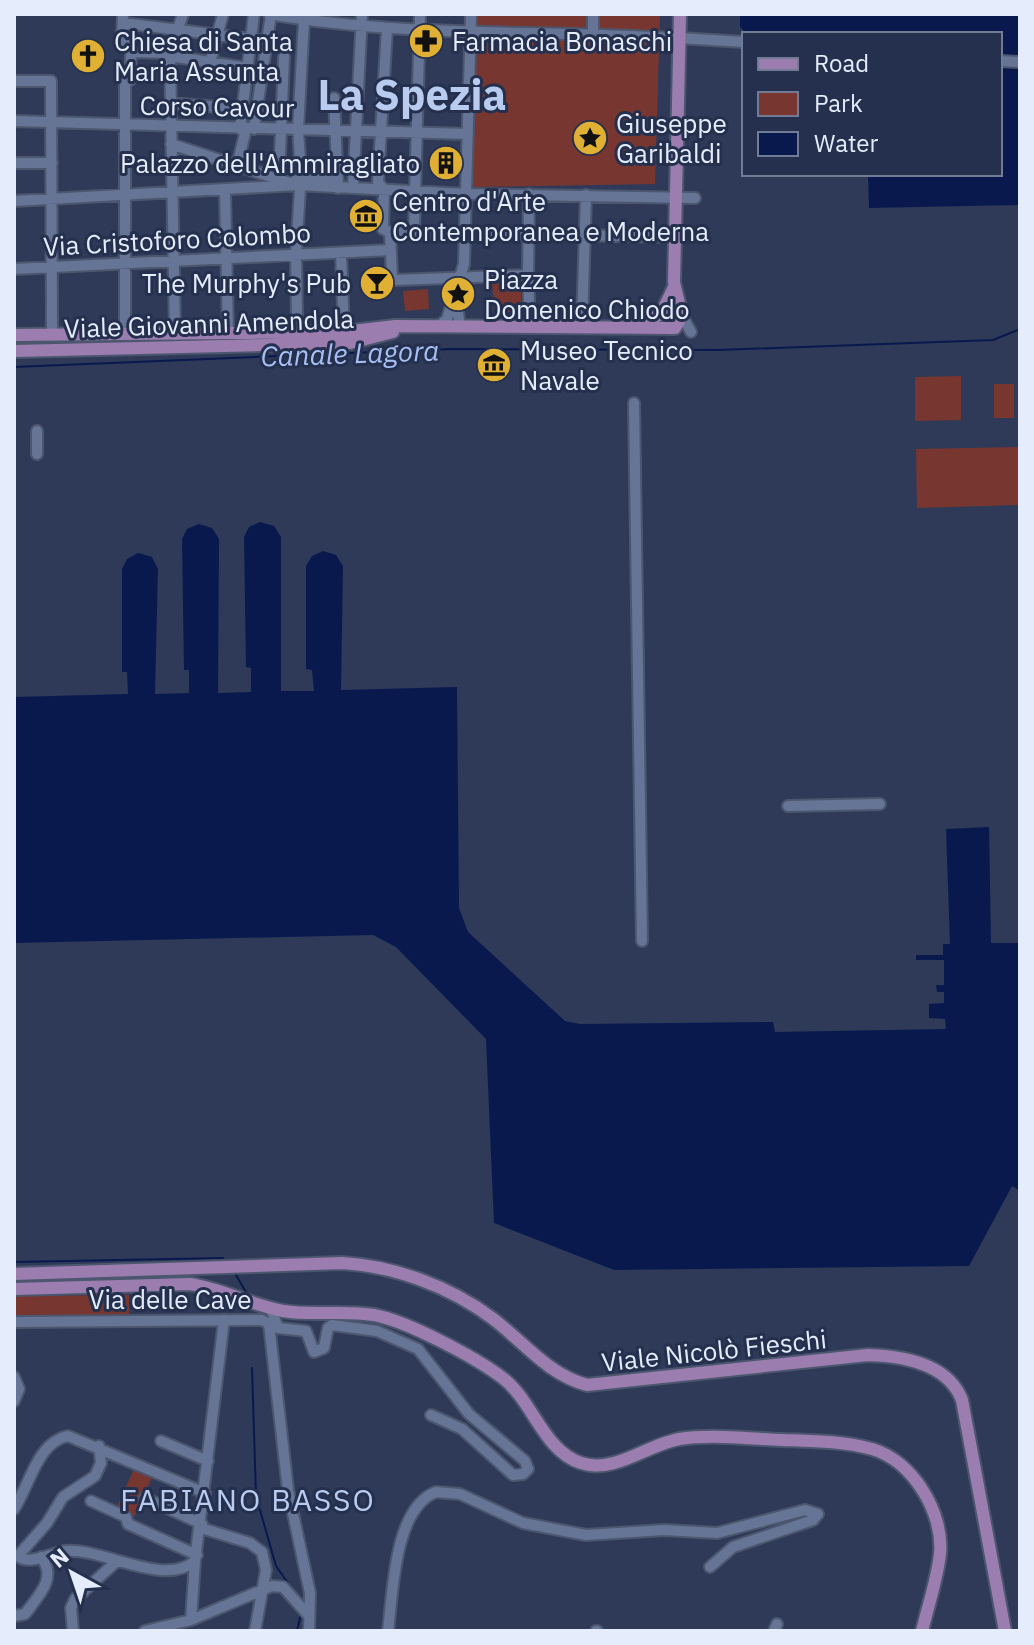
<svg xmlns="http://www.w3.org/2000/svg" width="1034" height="1645" font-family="'IBM Plex Sans',sans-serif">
  <rect width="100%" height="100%" fill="#2e3a58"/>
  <path fill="#783631" d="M475,14H660L655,184L472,187Z
    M521,282V312H495L492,284Z
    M428,289L429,309L405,311L403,291Z
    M961,376V420L915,421V377Z
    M994,384H1014V418H994Z
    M1020,447V505L917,508L916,449Z
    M129,1295V1315L14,1316V1296Z
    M135,1467L153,1475L135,1516L116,1508Z"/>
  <path fill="#09194e" d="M740,14H1020V205L869,208L868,174H1000V34H747L740,27Z
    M260,522L274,526L281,537V691H314L312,670L306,669V566L312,556L323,551L336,555L343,566L341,690L457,687L459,908L468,932L565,1021L580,1024L773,1022L775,1032L946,1029L945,1019L929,1018V1004L944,1003V992H937L936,985H944V960H916V955H943V944H950L946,829L989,827L991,943H1020V1191L1012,1186L969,1266L614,1270L494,1223L486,1039L396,947L373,935L14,943V697L128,694L127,672H122V569L127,559L138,553L152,557L158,569L155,694L189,693V670H184L182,539L187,529L199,524L212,528L219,539L218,693L251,692V668L246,667L244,537L249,527Z"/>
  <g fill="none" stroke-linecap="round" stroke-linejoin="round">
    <path stroke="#09194e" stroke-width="2" d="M14,367L451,349L719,350L993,340L1020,329
      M14,1262L223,1258
      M236,1275L247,1294
      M252,1368L256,1496L276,1566L295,1593
      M297,1631L301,1613"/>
    <g stroke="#4c566e" stroke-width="14">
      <path id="minor" d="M123,14L122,37L131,52
        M269,14C402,37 538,30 672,38
        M123,23L267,41
        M387,28L378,182L384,190L383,229L390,232L392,277L395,280L528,275L530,326
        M593,35V14
        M679,38L744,42
        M170,56L248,68
        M1001,61L1020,62
        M210,63L223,14
        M14,81H51L52,335
        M334,98L338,188
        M170,103L243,109
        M14,121L468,134
        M240,129L254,14
        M254,129L271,14
        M171,144L293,184
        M14,163H52
        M237,166L246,129
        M279,179L284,57
        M296,180L337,177
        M353,188L362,14
        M225,190L228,334
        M14,201L298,185L466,194L695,198
        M390,232L675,237
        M414,232L420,14
        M341,253L344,332
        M14,269L390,250
        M528,275L529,194
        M456,298L460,327
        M682,316L691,332
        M297,320L296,254L301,173L298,130L304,20
        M582,325L586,195
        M438,327L447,319L464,264L471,14
        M125,335V82L130,80L131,52L170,53
        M175,335L170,53L183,14
        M634,403L642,941
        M37,454V431
        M788,806L880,804
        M271,1309L278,1328L306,1331L314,1352L324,1348L328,1328L332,1325L377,1331L418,1349L469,1414L525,1461L528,1469L523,1474L513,1475L462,1429L431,1415
        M14,1322L262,1320L269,1324L288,1490L310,1593L309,1631
        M14,1377L19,1389L14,1401
        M161,1441L208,1461
        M145,1498L202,1524
        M91,1501L126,1517L128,1524L197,1555
        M14,1509C30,1485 37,1442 68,1436L205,1493
        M201,1528L250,1543L262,1552L266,1570L255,1631
        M18,1556C27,1566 52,1553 65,1551C101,1547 164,1588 195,1561L224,1320
        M18,1556L47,1523L63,1497L95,1476L101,1463L99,1446
        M14,1616L25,1614C38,1596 58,1578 41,1557
        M191,1620L195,1561
        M73,1631L71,1608L75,1599L117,1561
        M145,1631L191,1620L272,1586L283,1587L309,1616
        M388,1631C393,1592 394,1508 436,1492L460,1494L523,1523L586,1535L664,1530L717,1533L805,1510L818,1514L813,1520L733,1547L710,1567
        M596,1631H597
        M774,1631L777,1624"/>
    </g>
    <g stroke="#4c566e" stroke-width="16">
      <path id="major" d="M642,324L661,314L673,289
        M14,335L344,332L395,326L675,328L682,316L674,282L680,14
        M14,351L350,343L393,332
        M14,1274L342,1263C394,1266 449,1286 492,1318C524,1342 547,1374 587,1385L868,1355C903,1356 948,1364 962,1400L1005,1631
        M14,1289L190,1284C223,1289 251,1305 283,1311C313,1316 344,1310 374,1315C407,1321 477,1358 504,1379C533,1402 544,1451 581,1463C614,1474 647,1445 679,1439C712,1434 749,1439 782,1440C812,1441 843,1441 872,1449C913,1461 944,1513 940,1554C937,1580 928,1606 922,1631"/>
    </g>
    <use href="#minor" stroke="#667596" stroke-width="10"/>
    <use href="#major" stroke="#9b7eaf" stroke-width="12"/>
  </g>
  <defs>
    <g id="pharmacy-disc" transform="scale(1.8)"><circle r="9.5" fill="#e0b034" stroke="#24304d"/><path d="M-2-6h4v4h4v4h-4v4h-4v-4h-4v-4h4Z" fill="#111"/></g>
    <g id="church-disc" transform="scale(1.8)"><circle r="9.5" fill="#e0b034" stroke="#24304d"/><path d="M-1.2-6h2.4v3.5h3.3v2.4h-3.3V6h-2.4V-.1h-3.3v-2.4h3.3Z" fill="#111"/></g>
    <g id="sight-disc" transform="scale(1.8)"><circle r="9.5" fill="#e0b034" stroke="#24304d"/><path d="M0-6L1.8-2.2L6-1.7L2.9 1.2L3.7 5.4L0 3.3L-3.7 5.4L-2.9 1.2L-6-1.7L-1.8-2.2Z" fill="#111"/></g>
    <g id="building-disc" transform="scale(1.8)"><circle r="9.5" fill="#e0b034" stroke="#24304d"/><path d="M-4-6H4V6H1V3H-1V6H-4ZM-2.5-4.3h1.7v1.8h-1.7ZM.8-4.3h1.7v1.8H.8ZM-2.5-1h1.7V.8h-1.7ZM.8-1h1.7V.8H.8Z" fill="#111"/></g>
    <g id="museum-disc" transform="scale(1.8)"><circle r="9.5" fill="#e0b034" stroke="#24304d"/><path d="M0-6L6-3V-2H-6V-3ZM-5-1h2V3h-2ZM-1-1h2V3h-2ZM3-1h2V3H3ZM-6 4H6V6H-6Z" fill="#111"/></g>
    <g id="bar-disc" transform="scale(1.8)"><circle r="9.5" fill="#e0b034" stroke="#24304d"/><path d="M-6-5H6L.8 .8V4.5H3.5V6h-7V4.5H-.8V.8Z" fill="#111"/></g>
  </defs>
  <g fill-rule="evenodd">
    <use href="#pharmacy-disc" x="426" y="41"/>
    <use href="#church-disc" x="88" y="56"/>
    <use href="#sight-disc" x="590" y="138"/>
    <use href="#building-disc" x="446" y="163"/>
    <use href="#museum-disc" x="366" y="216"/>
    <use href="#bar-disc" x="377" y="283"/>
    <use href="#sight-disc" x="458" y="294"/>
    <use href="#museum-disc" x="494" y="365"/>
  </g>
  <g text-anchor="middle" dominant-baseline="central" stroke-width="6" stroke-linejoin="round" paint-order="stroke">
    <g font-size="26" fill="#e5ecfc" stroke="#24304d" text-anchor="start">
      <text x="114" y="41">Chiesa di Santa<tspan x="114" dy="30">Maria Assunta</tspan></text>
      <text x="452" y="41">Farmacia Bonaschi</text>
      <text x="616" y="123">Giuseppe<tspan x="616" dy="30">Garibaldi</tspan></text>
      <text x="420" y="163" text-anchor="end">Palazzo dell'Ammiragliato</text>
      <text x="392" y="201">Centro d'Arte<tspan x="392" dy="30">Contemporanea e Moderna</tspan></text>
      <text x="484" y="279">Piazza<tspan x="484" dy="30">Domenico Chiodo</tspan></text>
      <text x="351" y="283" text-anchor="end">The Murphy's Pub</text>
      <text x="520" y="350">Museo Tecnico<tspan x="520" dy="30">Navale</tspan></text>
    </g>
    <g font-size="26" fill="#e5ecfc" stroke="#24304d">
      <text transform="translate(217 106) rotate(1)">Corso Cavour</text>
      <text transform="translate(177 239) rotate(-3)">Via Cristoforo Colombo</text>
      <text transform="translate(209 323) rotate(-2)">Viale Giovanni Amendola</text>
      <text x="170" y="1299">Via delle Cave</text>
      <text transform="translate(714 1350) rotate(-6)">Viale Nicolò Fieschi</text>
    </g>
    <g font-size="28" font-style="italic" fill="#a8bff3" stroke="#24304d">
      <text transform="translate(350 353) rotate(-2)">Canale Lagora</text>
    </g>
    <g font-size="30" letter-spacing="2" fill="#bacbf0" stroke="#24304d">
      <text x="248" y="1499">FABIANO BASSO</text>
    </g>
    <g font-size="42" font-weight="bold" fill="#bacbf0" stroke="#24304d">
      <text x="412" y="94">La Spezia</text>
    </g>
  </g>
  <rect width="1034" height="1645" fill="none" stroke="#e5ecfc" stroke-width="32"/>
  <rect x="742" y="32" width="260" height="144" fill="#24304d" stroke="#717b93" stroke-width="2"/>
  <rect x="758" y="58" width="40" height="12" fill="#9b7eaf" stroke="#717b93" stroke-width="2"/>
  <text x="814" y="72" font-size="24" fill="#e5ecfc">Road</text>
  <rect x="758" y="92" width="40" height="24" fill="#783631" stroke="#717b93" stroke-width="2"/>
  <text x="814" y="112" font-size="24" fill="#e5ecfc">Park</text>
  <rect x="758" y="132" width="40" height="24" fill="#09194e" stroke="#717b93" stroke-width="2"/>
  <text x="814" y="152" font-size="24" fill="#e5ecfc">Water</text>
  <g transform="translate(72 1573) rotate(320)" stroke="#24304d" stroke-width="6" paint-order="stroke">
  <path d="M0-6L14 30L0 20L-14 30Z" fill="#e5ecfc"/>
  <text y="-12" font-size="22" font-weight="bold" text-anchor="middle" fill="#e5ecfc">N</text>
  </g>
</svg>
